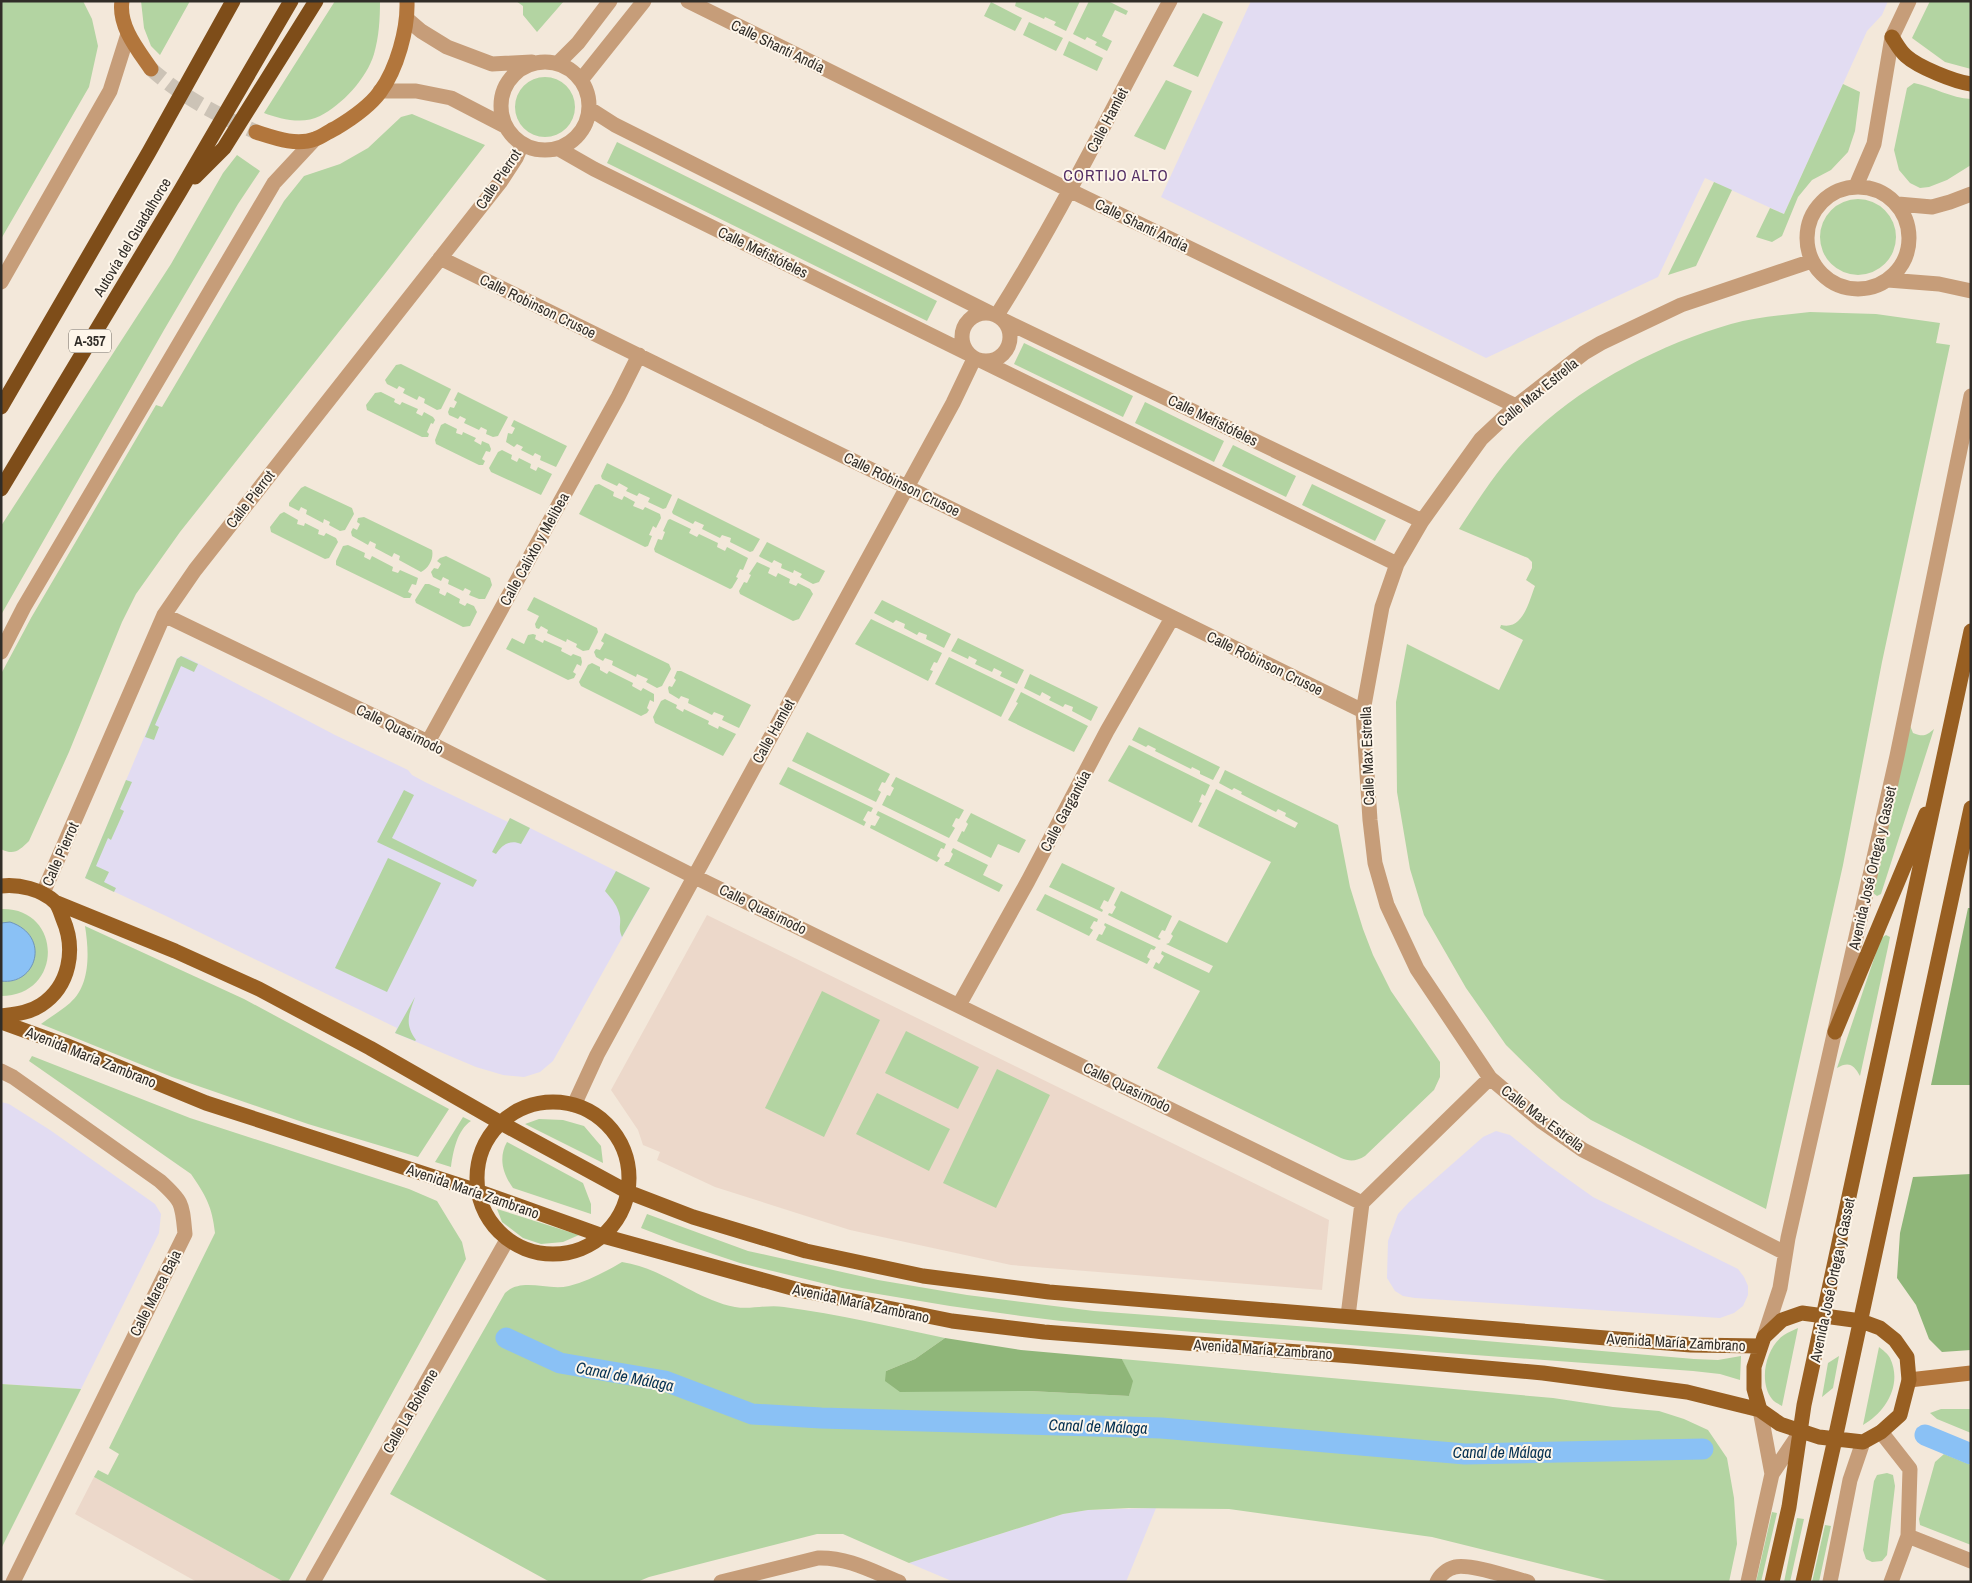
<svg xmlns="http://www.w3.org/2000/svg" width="1972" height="1583" font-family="'Archivo Narrow',sans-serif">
  <rect width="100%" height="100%" fill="#f3e8da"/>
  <path fill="#e2dcf2" d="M1251,1H1888L1882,15L1867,31L1784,214L1705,178L1658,277L1486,358L1161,197Z
    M181,656L186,657L335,735L408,770L412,775L425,782L508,822L510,818L650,888L553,1061L540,1072L524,1077L503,1075L476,1067L395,1033L397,1028L166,916L85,878L177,659Z
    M1,1102L9,1104L50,1130L155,1204L161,1214L159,1233L81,1389L1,1384Z
    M1496,1131L1510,1135L1548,1165L1593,1197L1738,1269L1744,1277L1748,1286V1295L1743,1306L1734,1313L1720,1318L1415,1298L1403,1296L1395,1291L1387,1278L1388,1241L1398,1214L1409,1202L1483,1137Z
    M1156,1508L1126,1582H954L909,1563L1063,1514L1088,1510Z"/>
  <path fill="#ecd8ca" d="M707,915L1329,1220L1322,1290L1011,1265L850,1230L715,1187L657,1160L660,1152L643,1145L638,1130L611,1090Z
    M94,1477L185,1527L284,1582H197L75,1514Z"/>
  <path fill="#b3d4a2" d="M1,1H83L92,19L98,46L89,87L1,239Z
    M141,1H190L160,55L151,46L144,28Z
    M335,1H380C380,19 379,37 374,54C367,78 342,105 320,116C303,125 280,119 264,113Z
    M516,1H564L537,32L523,15V6Z
    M1013,1H1080L1066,31L1054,25L1056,22L1045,17L1044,19L1015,6L1016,2Z
    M1089,1H1108L1128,11L1126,15L1115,10L1102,36L1112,41L1107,51L1095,45L1097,42L1087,37L1085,40L1073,34Z
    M1930,1H1971V69L1945,62L1912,38Z
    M991,2L1022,18L1015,31L984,16Z
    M1203,13L1223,22L1198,77L1173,66Z
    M1029,22L1063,38L1056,51L1023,35Z
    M1069,41L1103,58L1097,71L1063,55Z
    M515 107a30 30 0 1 1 60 0a30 30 0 1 1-60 0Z
    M1166,80L1192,91L1165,150L1134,136Z
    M1914,83C1933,87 1951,98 1971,99V165L1947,180L1929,187L1920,188L1910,183L1899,170L1894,150L1907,88Z
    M1843,84L1860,92L1855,131L1848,152L1831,170L1812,180L1798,197L1782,236L1772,242L1756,237L1770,208L1784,214Z
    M412,114L485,145L384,275L180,532L136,594L122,622L69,752L29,841C20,850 14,856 1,849V674L31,618L156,405L162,407L284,201L304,176L340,164L368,148L401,117Z
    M617,142L937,301L927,321L607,163Z
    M237,155L260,171L238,204L164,330L1,615V526L171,264L223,173Z
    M1714,182L1732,190L1696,266L1668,275Z
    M1820 237a38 38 0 1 1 76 0a38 38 0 1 1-76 0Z
    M1810,312L1876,314L1940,323L1936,343L1950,345L1882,662L1843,865L1766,1209L1591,1120L1561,1099L1506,1045L1466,988L1424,915L1410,869L1397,792L1396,702L1407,644L1499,690L1523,640L1500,628L1501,625C1523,631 1529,601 1535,586L1526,580L1532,568V562L1528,558L1459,529C1482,494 1505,458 1536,430C1589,381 1662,344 1731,324C1756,317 1784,315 1810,312Z
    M1024,343L1133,396L1123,417L1014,364Z
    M401,364L451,389L441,409L437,410L424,403L425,399L419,396L417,400L403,393L405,389L399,386L397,389L387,384L385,380L396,365Z
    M381,392L395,399L394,402L400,405L402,402L418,409L416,413L422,416L424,412L433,417L435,420L433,424L431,423L427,432L429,434L428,437H422L367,410L366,405L375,393Z
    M458,392L508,417L498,436L493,437L486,434L487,430L481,427L479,430L464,423L466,419L460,416L458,419L449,415L448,412L450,407L454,408L457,402L454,400Z
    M1145,402L1224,441L1214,462L1135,423Z
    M514,420L567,446L556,467L540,460L541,456L535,453L533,456L521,450L523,447L517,444L514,447L506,442L508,433L512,434L515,428L511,426Z
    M445,423L457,429L456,433L462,435L463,432L476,438L474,441L481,445L482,441L489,444L491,449L490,452L486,451L482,459L485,461L483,465H479L436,444L435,440L441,425Z
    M1233,445L1296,476L1286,497L1222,466Z
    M502,450L512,455L511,459L517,462L519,458L531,464L530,468L536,471L538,467L552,474L541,495L491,472L489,468L498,452Z
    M607,463L672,495L666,508L663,509L648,502L650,498L639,493L637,496L626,491L628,488L619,483L617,486L602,479L601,476Z
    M599,484L614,492L613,496L622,500L624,496L635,502L633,506L643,510L645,507L660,514L661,518L656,528L653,526L649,535L652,536L648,546L645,547L579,514L595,485Z
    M1312,484L1386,520L1375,541L1302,505Z
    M305,486L352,508L354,514L345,530L340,531L329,525L330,522L324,519L323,523L306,514L307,510L301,507L299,511L289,506V503L301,488Z
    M678,498L760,539L753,551L750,552L730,542L731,538L722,535L720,538L702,529L704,525L695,521L693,524L673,514L672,512Z
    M284,512L298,520L297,524L304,526L305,523L319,530L318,534L324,536L326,533L336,538L338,542L329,558L325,559L271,532L270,527L280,514Z
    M364,517L432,550C434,558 429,568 421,572L399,560L400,556L394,553L392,557L375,548L376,544L370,541L368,545L352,536L351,532L353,528L357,530L360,524L357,522L358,518Z
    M670,519L691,529L689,533L697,537L699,534L718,543L717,547L725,551L727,547L748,558L743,570L740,569L736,577L738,578L732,588L730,589L655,552L654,549L658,539L662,540L665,532L663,531L668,520Z
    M767,542L825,571L819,582L813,584L800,577L802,574L794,570L793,573L781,568L782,564L774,560L772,563L760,557L759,556Z
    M348,545L365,553L364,557L370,560L372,556L393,567L392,571L398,573L400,570L418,578L416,585L412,584L408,592L412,594L410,598H404L336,565V561L343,546Z
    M446,556L490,578L492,585L485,599H479L469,595L471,591L465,588L463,591L448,584L449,580L443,577L441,581L433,577L431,572L434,568L438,569L441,564L437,561L440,558Z
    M757,562L770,568L768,573L776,577L778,573L790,579L789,583L796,586L798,583L810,589L813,594L799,619L793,621L740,594L739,591L744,582L747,583L751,575L749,574Z
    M425,584H429L440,589L439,593L445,596L447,592L460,599L459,603L465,606L467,603L474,606L477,612L470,626L463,627L416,603L415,600Z
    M534,597L597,628L598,632L589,650L583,651L576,647L577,644L567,639L566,642L547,633L548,630L541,626L539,629L536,628L535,624L539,616L527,610Z
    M882,600L951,634L944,648L926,639L927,635L919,632L917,635L904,628L905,624L896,620L893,623L874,613Z
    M871,619L942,653L937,663L934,662L930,670L933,671L928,681L855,644Z
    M605,633L669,664L671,669L662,686L657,688L646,682L648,679L637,674L636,677L612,665L613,661L605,658L603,661L596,657L594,652L596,649L600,650L604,643L601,641Z
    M533,634L536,635L535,639L543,643L544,640L562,648L561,651L571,656L573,654L581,657L582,662L581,666L577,664L573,672L576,674L574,678L568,680L506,649L512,638L524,644L528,635Z
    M958,638L1024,670L1017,684L1000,676L1002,672L994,668L992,672L975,664L977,660L969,656L968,659L951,651Z
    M181,656L198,664L194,672L181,666L155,725L159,727L154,740L145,737L177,659Z
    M949,657L1015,689L1001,717L935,684Z
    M592,663L600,667V670L607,674L609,671L633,683L632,686L641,691L643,688L654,694V702L650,700L647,708L649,710L647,713L641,716L581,686L579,682L588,665Z
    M677,671H681L751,705L739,728L722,720L724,716L714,712L712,715L688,703L689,699L681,696L679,699L669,693L668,688L669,686L672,687L676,680L674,678Z
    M1030,674L1098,707L1091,721L1072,711L1073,707L1065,704L1063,707L1049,700L1051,697L1042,692L1040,696L1024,688Z
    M1021,692L1088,726L1074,752L1008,720L1018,703L1016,702Z
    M665,699L677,705L676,708L683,712L684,709L709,721L708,724L718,729L719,726L736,734L723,756L655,723L653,717L661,701Z
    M1909,723L1913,733C1923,737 1926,736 1934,729L1881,894L1877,896L1873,893Z
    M1139,727L1220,767L1213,780L1200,774V771L1192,767L1191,769L1155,751L1156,749L1148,745L1146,747L1132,740Z
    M807,732L890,774L885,783L882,782L878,790L881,792L876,802L792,761Z
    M1129,745L1210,785L1205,796L1202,794L1199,802L1202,803L1192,823L1108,781Z
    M788,767L873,808L871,812L868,811L863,820L866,822L864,826L779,784Z
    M1225,770L1338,825L1350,887L1363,929L1373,955L1391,991L1440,1062V1077L1434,1090L1365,1156C1357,1161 1350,1162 1341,1158L1157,1068L1200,991L1153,968L1156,962L1159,964L1164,956L1161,954L1162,951L1209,973L1213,966L1166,944L1169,943L1173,936L1171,934L1179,920L1227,943L1271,862L1198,826L1216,789L1295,828L1298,823L1285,816L1286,813L1278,809L1276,812L1241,794L1242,792L1234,788L1232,790L1219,783Z
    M896,777L964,810L959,819L956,818L952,826L955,828L949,838L882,805L887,795L890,796L894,788L891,786Z
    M126,780L132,782L120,809L124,811L111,840L108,838L96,866L109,872L104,882L116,888L114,892L85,878Z
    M404,790L414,795L392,838L477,880L473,887L377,842Z
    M878,811L946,844L944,849L941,848L937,856L940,858L937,862L870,828L871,825L875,826L880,817L876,815Z
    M971,813L1026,840L1019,853L998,844L991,858L957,841L962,831L964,832L968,824L966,822Z
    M510,818L530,828L521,844C510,839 502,845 496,854L492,852Z
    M953,848L988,865L983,875L1003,885L999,892L944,865L946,862H949L953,854L951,852Z
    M388,858L441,883L387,992L335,968Z
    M1062,863L1115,888L1108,902L1104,900L1100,908L1103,910L1102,912L1049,887Z
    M616,871L650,888L622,937C618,928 621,925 620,917C618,906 612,899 605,891Z
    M1121,891L1172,916L1165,931L1162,930L1158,937L1161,939L1159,940L1108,915L1109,913L1112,914L1116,907L1114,905Z
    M1045,894L1098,919L1097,922L1094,921L1090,928L1093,930L1089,936L1036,910Z
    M1,909C63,907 64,996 1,996V981C42,987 48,921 1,923Z
    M1105,923L1156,947L1154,950L1151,949L1147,957L1150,959L1147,964L1096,940L1099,934L1102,935L1106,927L1104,925Z
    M85,926L244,999L449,1109L418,1157L308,1124L172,1077L41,1024C50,1017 61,1011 70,1003C91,985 89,951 85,926Z
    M1886,935L1890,937L1888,947L1860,1076C1854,1065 1849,1061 1837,1068L1881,938Z
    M822,991L880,1020L824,1137L765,1108Z
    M415,997C409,1015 404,1023 416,1040L415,1041L395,1033Z
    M906,1031L979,1067L958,1109L885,1073Z
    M32,1056L190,1118L409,1189L437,1201L462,1242L466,1259L288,1582H284L94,1477L98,1470L108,1475L119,1454L109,1448L215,1233C212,1206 206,1196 191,1174L29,1061Z
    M997,1069L1050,1095L996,1208L943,1183Z
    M877,1093L950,1129L929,1171L856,1134Z
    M463,1117L471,1121C457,1130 453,1152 451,1167L435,1162Z
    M539,1119L563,1120L584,1126L601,1146L603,1163L525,1124Z
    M507,1142L583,1183L591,1204V1214L513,1188C503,1174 498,1158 507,1142Z
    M497,1209L579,1235L563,1242L541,1244L523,1238L502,1222Z
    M647,1214L748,1251L878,1280L967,1295L1094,1311L1417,1335L1694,1359L1718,1360L1741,1356L1740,1380L1720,1374L1693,1371L1434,1352L1061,1321L1021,1316L950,1306L842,1288L740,1263L677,1242L641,1228Z
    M622,1262C664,1268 694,1299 735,1307C751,1310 768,1304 784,1307C838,1314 892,1327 945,1338L915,1359L886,1371L1029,1391L1129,1396L1132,1381L1122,1359L1553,1398L1613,1407L1659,1411L1684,1419L1708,1430L1727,1458L1734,1498L1737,1544L1729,1582H1613L1432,1537L1229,1509L1129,1508L1088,1510L1063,1514L909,1563L843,1534H817L649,1577L637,1582H550L390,1494L505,1293C522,1277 547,1291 569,1286C588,1281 605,1272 622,1262Z
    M1798,1328L1782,1406C1779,1404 1774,1402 1772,1399C1758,1381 1766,1347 1784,1335C1788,1332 1794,1330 1798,1328Z
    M1879,1347C1883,1350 1888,1354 1890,1358C1903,1385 1885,1413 1863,1425Z
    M1839,1356L1833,1388L1822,1397L1828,1363Z
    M1,1384L81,1389L1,1549Z
    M1941,1409H1971V1433L1937,1419L1930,1413Z
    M1944,1454L1971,1465V1545L1920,1525L1919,1519L1935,1462Z
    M1887,1473L1893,1475L1895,1486L1887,1555L1882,1561L1872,1562L1866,1559L1863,1550L1874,1481L1877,1475Z
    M1772,1512L1777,1513L1761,1582H1756Z
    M1797,1518L1804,1519L1790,1582H1784Z
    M1825,1525L1831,1526L1819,1582H1812Z"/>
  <path fill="#8fb679" d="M1968,908H1971V1085H1931Z
    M1971,1174V1350L1942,1352L1929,1339L1916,1305L1897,1278L1900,1233L1913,1177Z
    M945,1338L1021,1350L1122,1359L1133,1381L1129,1396L1029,1391L900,1392L885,1381L886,1371L915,1359Z"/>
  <path fill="#8ac1f5" stroke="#6f95b8" d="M10,922C52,936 36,986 1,981V923Z"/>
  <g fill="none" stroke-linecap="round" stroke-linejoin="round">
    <path stroke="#8ac1f5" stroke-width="21" d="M506,1338L560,1363L665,1381L752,1414L821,1418L1161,1428L1465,1454L1703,1449
      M1925,1435L1971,1454"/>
    <path stroke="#ccc3b6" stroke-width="15" stroke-dasharray="15 8" stroke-linecap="butt" d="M151,69C182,97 218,115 256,132"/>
    <path stroke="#c69d79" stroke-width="15" d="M688,1L1069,190L1516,406
      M407,19L421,31L447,47L492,64L532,62
      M501 106a44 44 0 1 1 88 0a44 44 0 1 1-88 0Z
      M558,63L578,43L610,1
      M581,80L644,1
      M380,91H416L451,98L505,126
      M590,109L615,125L990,313
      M559,149L594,169L967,353
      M1856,186L1874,144L1892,37L1909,1
      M1807 238a51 51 0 1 1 102 0a51 51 0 1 1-102 0Z
      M1898,204L1932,207L1950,202L1971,194
      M440,258L1363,711
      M1888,280L1939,284L1971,291
      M1,282L110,91L128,34
      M962 337a24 24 0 1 1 48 0a24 24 0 1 1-48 0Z
      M997,315C1061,214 1113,106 1170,1
      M1003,320L1422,521
      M982,361L1397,564
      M164,615L428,742L693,876L1362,1203
      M1,652L24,607L274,183L315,139
      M428,742L618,397L639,355
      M43,893L164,615L195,570L501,181L516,158L522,144
      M959,1005L1028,881L1107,731L1172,618
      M1,1071L13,1077L160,1181C183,1202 182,1203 185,1234L13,1582
      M574,1105L597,1055L953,403L974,359
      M1785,1253L1583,1150L1541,1121L1490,1078L1417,969L1387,905L1375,863L1370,820L1363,711L1382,607L1397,564L1422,521L1481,439L1516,406L1584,353L1601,343L1681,305L1812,261
      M1348,1316L1362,1203L1490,1078
      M1764,1337L1780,1288L1788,1238L1897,756L1971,396
      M1760,1410L1772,1474
      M1881,1432L1910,1469L1908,1536L1891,1582
      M1908,1536L1971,1561
      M313,1582L507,1240
      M721,1582L818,1558C847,1557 872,1571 899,1582
      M1437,1582C1440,1575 1447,1569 1455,1567C1469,1563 1513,1578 1528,1582
      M1748,1582L1772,1474L1801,1431
      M1830,1582L1850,1480L1863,1442"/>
    <path stroke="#b2763c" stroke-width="15" d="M122,1C118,26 138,50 151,69
      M256,132C275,138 296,146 315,139C322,137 329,131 336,128C351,119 369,107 380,92C397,69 408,29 407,1
      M1909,1380L1971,1373"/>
    <path stroke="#985f22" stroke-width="15" d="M1892,37C1896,43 1900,51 1906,56C1918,67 1955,82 1971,84
      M1,886C19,884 41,889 55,902C59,906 61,914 63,919C76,949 70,986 41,1005C29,1013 16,1014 1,1016
      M57,903L175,951L259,989L370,1048L501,1123L628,1192L693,1217L806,1251L923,1276L1049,1292L1691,1345L1760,1346
      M1,1022L65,1045L206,1103L477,1191L603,1236L799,1290L952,1321L1044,1332L1351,1356L1543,1373L1687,1392L1760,1410L1780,1424L1819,1437L1863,1442L1881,1432L1900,1415L1909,1380L1907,1357L1895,1340L1880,1328L1861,1321L1802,1313L1782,1320L1764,1337L1754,1367V1389L1760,1410
      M1835,1032L1926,814
      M477 1178a76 76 0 1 1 152 0a76 76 0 1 1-152 0Z
      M1772,1582L1789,1507L1804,1405L1971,631
      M1803,1582L1835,1439L1971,808"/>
    <path stroke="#7e4d19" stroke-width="15" d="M195,177L224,148L316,1
      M1,407L149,152L233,1
      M1,489L179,193L291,1"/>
  </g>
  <g text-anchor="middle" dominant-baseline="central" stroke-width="4" stroke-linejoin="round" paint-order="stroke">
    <rect fill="#fef6ea" stroke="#6e6962" stroke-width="1" x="69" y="329.5" width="42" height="23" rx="4"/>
    <g font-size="14" font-weight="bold" fill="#312d28">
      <text x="90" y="341">A-357</text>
    </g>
    <g font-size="15" fill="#312d28" stroke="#fef6ea">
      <text transform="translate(778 46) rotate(26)">Calle Shanti Andía</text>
      <text transform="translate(1107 120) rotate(-62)">Calle Hamlet</text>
      <text transform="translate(498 179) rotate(-56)">Calle Pierrot</text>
      <text transform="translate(1142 225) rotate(26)">Calle Shanti Andía</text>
      <text transform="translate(132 237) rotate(-59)">Autovía del Guadalhorce</text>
      <text transform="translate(763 252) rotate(26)">Calle Mefistófeles</text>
      <text transform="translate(538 306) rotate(26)">Calle Robinson Crusoe</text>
      <text transform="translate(1537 392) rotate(-39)">Calle Max Estrella</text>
      <text transform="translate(1213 420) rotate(26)">Calle Mefistófeles</text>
      <text transform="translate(902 484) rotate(26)">Calle Robinson Crusoe</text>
      <text transform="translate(250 499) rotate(-52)">Calle Pierrot</text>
      <text transform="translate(534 549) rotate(-61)">Calle Calixto y Melibea</text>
      <text transform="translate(1265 663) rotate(26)">Calle Robinson Crusoe</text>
      <text transform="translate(400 729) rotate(26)">Calle Quasimodo</text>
      <text transform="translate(773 731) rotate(-61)">Calle Hamlet</text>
      <text transform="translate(1367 756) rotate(-92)">Calle Max Estrella</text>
      <text transform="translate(1065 811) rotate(-62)">Calle Gargantúa</text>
      <text transform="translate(60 854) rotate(-66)">Calle Pierrot</text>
      <text transform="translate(1872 868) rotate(-77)">Avenida José Ortega y Gasset</text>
      <text transform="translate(763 909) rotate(26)">Calle Quasimodo</text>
      <text transform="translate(91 1057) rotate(22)">Avenida María Zambrano</text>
      <text transform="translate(1127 1087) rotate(26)">Calle Quasimodo</text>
      <text transform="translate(1543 1118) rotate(37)">Calle Max Estrella</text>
      <text transform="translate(473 1191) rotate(19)">Avenida María Zambrano</text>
      <text transform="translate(1832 1280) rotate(-78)">Avenida José Ortega y Gasset</text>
      <text transform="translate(155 1293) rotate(-63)">Calle Marea Baja</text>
      <text transform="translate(861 1303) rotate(12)">Avenida María Zambrano</text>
      <text transform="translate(1676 1342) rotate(3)">Avenida María Zambrano</text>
      <text transform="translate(1263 1349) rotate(4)">Avenida María Zambrano</text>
      <text transform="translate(410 1411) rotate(-60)">Calle La Boheme</text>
    </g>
    <g font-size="16" letter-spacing="1" fill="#532e65" stroke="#fef6ea">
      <text x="1116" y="175">CORTIJO ALTO</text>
    </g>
    <g font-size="16" font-style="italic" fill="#053051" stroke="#fef6ea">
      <text transform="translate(625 1376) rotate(11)">Canal de Málaga</text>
      <text transform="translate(1098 1426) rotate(2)">Canal de Málaga</text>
      <text x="1502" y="1452">Canal de Málaga</text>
    </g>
  </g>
  <rect width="1972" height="1583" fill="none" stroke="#312d28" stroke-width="5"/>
</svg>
